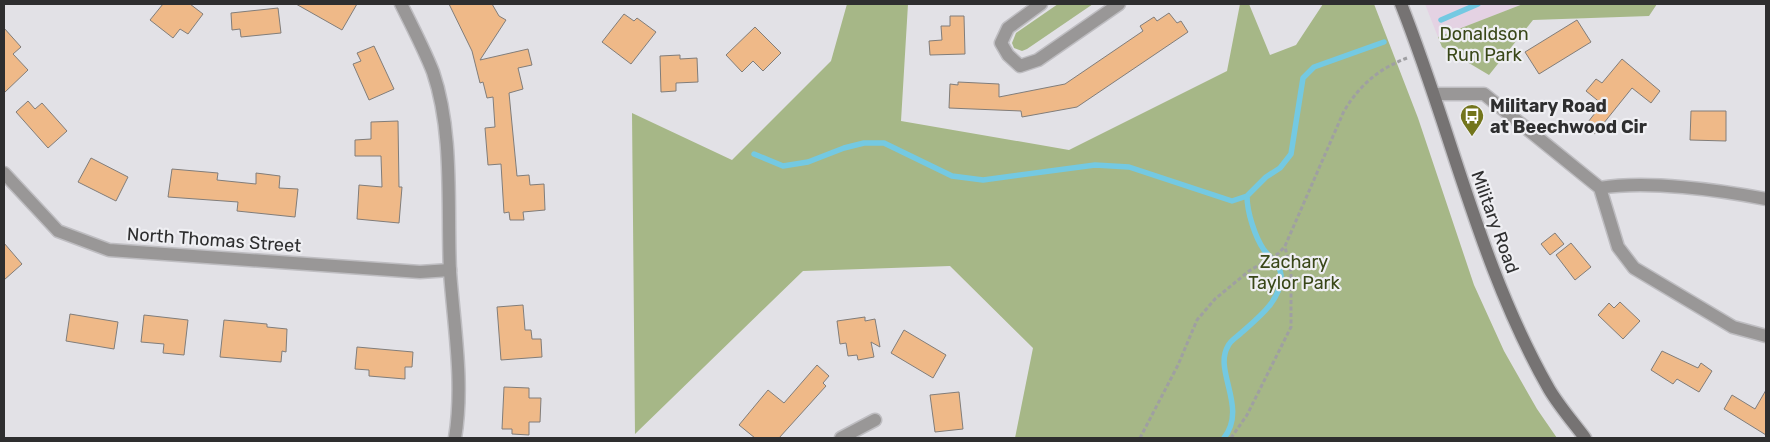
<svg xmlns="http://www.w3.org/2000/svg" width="1770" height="442" font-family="Rubik,sans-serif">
  <rect width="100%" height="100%" fill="#e2e1e6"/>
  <path fill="#e4d2e3" d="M1425,4H1523L1438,37Z"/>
  <path fill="#a6b787" d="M847,4H908L901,121L1069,150L1227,71L1240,4H1249L1270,55L1296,45L1323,4H1374L1418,118L1474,285L1504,351L1537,409L1557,438H1015L1033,348L950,266L803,271L635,434L632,113L732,160L831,61Z
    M1058,4H1093L1027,49L1022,51L1014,48L1012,43L1016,33Z
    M1523,4H1657L1649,16L1533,20L1489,75L1442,47L1438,37Z"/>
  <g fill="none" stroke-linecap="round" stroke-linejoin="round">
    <path stroke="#74c9e2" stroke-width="5.5" d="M1441,20L1478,4
      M754,154L783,166L808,162L844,148L864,143H884L952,176L983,180L1095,165L1129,167L1232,201L1247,196L1266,177L1280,168L1291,154L1303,78L1314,67L1384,42
      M1224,438C1248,407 1213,371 1228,346C1230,341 1237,337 1241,333C1258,318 1282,300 1281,275C1280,264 1271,259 1264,250C1255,237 1247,212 1247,196"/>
  </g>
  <path fill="#efb988" stroke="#817d7a" d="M163,4H190L203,14L188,34L180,29L173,38L150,20Z
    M296,4H357L342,30Z
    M449,4H492L499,16L506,20L480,60L528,49L532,65L518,68L523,89L509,93L517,176L529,175L530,185L544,184L545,210L523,212L524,220H510L509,212L504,213L501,164L488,165L485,128L495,127L493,97L487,98L483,82L480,83L472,51Z
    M278,8L281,33L241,37L240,29L232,30L231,13Z
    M1169,13L1177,23L1181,21L1188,32L1077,107L1022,117L1021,111L949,108L950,84L958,85V82L999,84V97L1065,84L1143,31L1140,26L1154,17L1157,21Z
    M624,14L634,21L637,18L656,32L631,64L602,42Z
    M950,16H964L965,54L930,55L929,41L942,40L941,26H950Z
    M1577,20L1591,42L1539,74L1525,52Z
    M755,27L781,53L763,71L753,61L742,72L726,55Z
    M4,28L21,47L13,54L28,70L4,93Z
    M374,46L394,89L369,100L353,64L361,61L357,53Z
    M680,55V59L697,58L698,82L676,83V91L661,92L660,56Z
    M1622,59L1660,91L1651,103L1632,88L1595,134L1585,126L1602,104L1586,91L1596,79L1602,83Z
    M28,101L35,109L42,103L67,131L48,148L16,112Z
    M1691,111H1726V141L1690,140Z
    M398,121L399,187H402L399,223L357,219L359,185L382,187L381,156H355V140L371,139V122Z
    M91,158L128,177L116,201L78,182Z
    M172,169L218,173L217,180L256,184V173L280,176L279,188L298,189L295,217L237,211L238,202L168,197Z
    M1555,233L1564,244L1550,255L1541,244Z
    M4,243L22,264L4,280Z
    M1571,243L1591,267L1575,280L1556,255Z
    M1620,302L1640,321L1623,339L1598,315L1609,303L1614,308Z
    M523,305L525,330H531L532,339H541L542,357L501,360L497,307Z
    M70,314L118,322L114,349L66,341Z
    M144,315L188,320L184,355L163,353L164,344L141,342Z
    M865,317V321L875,319L880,347L871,342L874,357L858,360L857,355L848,356L846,343L840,344L837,321Z
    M224,320L267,324V327L287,329L286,352L282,351L281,362L220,357Z
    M904,330L946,355L933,378L891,353Z
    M357,347L413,352L412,367H405V379L369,376V370L355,369Z
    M1662,351L1698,368L1701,363L1712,371L1699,392L1677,379L1673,384L1651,370Z
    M817,365L829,376L823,383L826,386L779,438H755L739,425L768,390L784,403Z
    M504,387L529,388V398H541L540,422H529V435L512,434V429H502Z
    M1766,390V435L1724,409L1732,395L1755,409Z
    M959,392L963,429L935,432L930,395Z"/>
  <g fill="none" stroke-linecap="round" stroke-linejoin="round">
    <g stroke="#bebdc1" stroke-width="15">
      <path id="minor" d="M1041,4L1008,28L1001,43L1008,55L1020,66L1038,60L1119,4
        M1434,94H1484L1600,188C1647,180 1719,190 1766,199
        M4,173L58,231L109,250L420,272L450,270
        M1600,188L1618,247L1634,268L1733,327L1766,336
        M841,438L875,420"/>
    </g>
    <g stroke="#bebdc1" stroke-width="15">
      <path id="tertiary" d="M401,4C412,26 424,49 433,72C454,133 447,208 450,272C454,326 464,384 455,438"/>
    </g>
    <g stroke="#bebdc1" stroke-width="15">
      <path id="secondary" d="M1401,4C1452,132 1480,268 1549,389C1559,406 1573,422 1585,438"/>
    </g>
    <path stroke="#9f9fa2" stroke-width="3" stroke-dasharray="4 2.5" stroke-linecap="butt" d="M1140,438L1178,365L1197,320L1215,299L1249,271L1279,253L1285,246L1344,111C1360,85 1378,69 1407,58
      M1231,438L1247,415L1291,327V272L1285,247"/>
    <use href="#minor" stroke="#999797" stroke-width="12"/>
    <use href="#tertiary" stroke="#999797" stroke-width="12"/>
    <use href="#secondary" stroke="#767373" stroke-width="12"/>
  </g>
  <defs>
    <g id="bus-pin" transform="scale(1.25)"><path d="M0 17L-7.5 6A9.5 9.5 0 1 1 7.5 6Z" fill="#73751c" stroke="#efeff3"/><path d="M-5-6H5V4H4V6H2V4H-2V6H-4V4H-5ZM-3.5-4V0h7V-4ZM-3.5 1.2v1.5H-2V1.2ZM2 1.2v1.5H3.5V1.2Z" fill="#fff"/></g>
  </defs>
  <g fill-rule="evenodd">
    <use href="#bus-pin" x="1472" y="116"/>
  </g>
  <g text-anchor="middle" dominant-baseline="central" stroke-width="4.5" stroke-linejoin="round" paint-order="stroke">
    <g font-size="18" fill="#394718" stroke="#efeff3">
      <text x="1484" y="34">Donaldson<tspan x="1484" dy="21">Run Park</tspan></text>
      <text x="1294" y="262">Zachary<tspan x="1294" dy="21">Taylor Park</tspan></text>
    </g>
    <g font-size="18" font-weight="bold" fill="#2e2e2f" stroke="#efeff3" text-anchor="start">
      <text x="1490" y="106">Military Road<tspan x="1490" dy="21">at Beechwood Cir</tspan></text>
    </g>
    <g font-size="18" fill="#2e2e2f" stroke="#efeff3">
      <text transform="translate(1495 222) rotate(70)">Military Road</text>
      <text transform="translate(214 240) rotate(4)">North Thomas Street</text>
    </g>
  </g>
  <rect width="1770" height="442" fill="none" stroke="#2e2e2f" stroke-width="10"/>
</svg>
